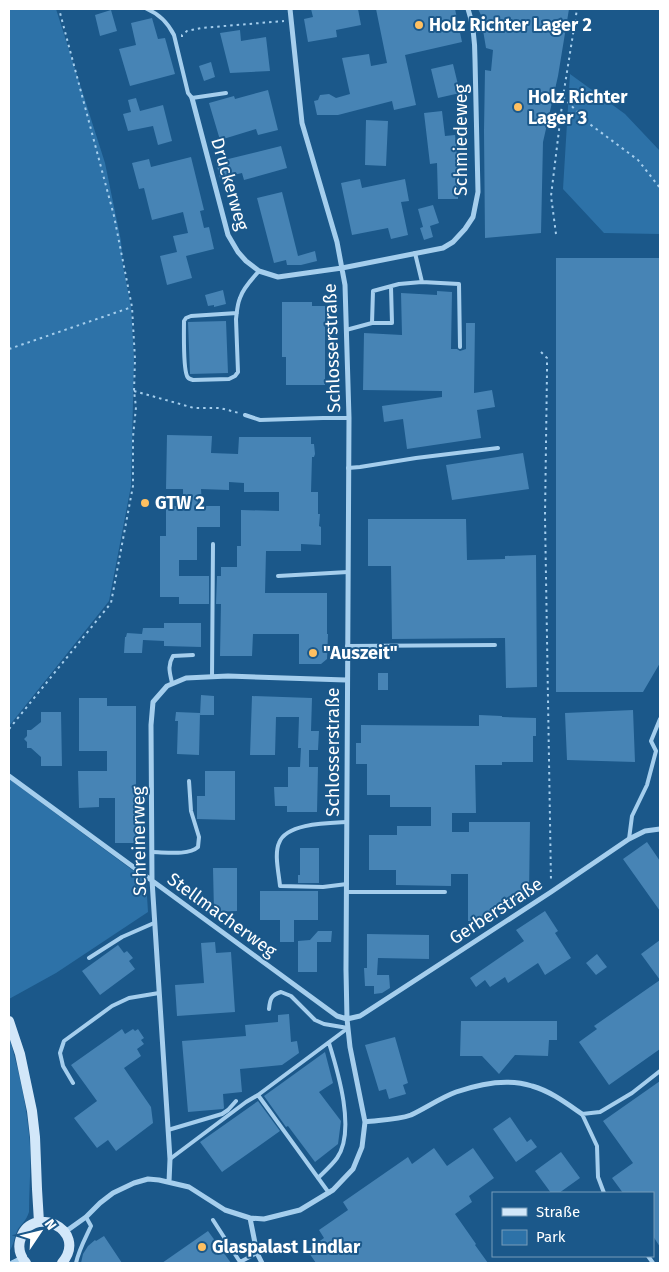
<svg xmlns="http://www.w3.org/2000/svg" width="669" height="1272" font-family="'Fira Sans',sans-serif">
  <rect width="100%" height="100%" fill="#1b588a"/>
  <path fill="#2d72a8" d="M9,9H56L105,163L121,241L123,266L131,307L134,359L131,486L109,601L9,726Z
    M570,74L625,114L660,151V234L604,233L563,189Z
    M9,779L146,880L148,912L56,973L9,999Z
    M9,1036C18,1068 26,1101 29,1134C32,1160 29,1186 29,1212C26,1221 23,1222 18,1229C14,1237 14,1245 9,1252Z"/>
  <path fill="#4784b5" d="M311,9H358L361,25L336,30L337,37L308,42L304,19L313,17Z
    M376,9H455L462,42L405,55L416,105L394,110L392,101L338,115H317L314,101L318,100L320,95L329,94L336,98L350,94L342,58L369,54L371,66L387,63Z
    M478,9H569L558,76L543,142L541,233L485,238L484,131L485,70L491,71L493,50L486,48L483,30L484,21Z
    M111,10L117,31L100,36L95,15Z
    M152,18L158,39L165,38L175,74L130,86L119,49L136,45L131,23Z
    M240,30L241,41L266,37L270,71L230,73L220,33Z
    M211,62L215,77L204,81L199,66Z
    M453,64L460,93L438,98L431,69Z
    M268,90L278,130L258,135L256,129L220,140L209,103L234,96L235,99Z
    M136,98L140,111L163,105L172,141L158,145L153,126L128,131L123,114L131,112L128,100Z
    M442,111L445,136L455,135L458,161V199H438L437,163L430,164L424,113Z
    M366,120L388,121L386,166L365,165Z
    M281,146L287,168L244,180L242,173L220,178L216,162Z
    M191,157L204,210L200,211L204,228L209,227L214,249L186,256L192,278L167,285L160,256L177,252L173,236L188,233L183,212L152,220L144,188L139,189L132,163L149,159L151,167Z
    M360,179L362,188L405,179L409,201L401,202L408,235L391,239L388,228L352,235L341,183Z
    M282,192L298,256L315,251L317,261L301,265H287L286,260L274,263L257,198Z
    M433,205L439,223L430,226L433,237L424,240L420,228L423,227L418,209Z
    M556,258H660V663L643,692H556Z
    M223,290L226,304L214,307V305L208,306L205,295Z
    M437,291L452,292L451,349H457L460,351L466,349V323H475L474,393L492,390L495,407L477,410L481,438L407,449L403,419L384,422L382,406L442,397V391L363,390L364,333L402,335L401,293L437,295Z
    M282,302H312V306H325V385H286V357H282Z
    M226,321L228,373L190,374L188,322Z
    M167,435L212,436L211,453L238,454L239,437H311V444H314L315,454L314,457H312L311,492H318V514H320L319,526L321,527V545L301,544V551H266L265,593H327V634H328L327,659L321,664H299V634H253L252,656H220L221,604H216L217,576H221V567H237V546H241V510L279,511V492H244V483L229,482V490L201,489L202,506H220V527H197V560H179V576H209V604H179V597H160V536H166V506H183V489H166Z
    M523,453L529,489L452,500L446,465Z
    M368,519H466L467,560L505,559V556L536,555L537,687L506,688L505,638L392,639L391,566H368Z
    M164,623H201V647L164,646V641L143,640L142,653H124L125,637H126L127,633L142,634L143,628H164Z
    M378,673H388V690H378Z
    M201,695L214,696V715H200Z
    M252,696L312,698L311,731H319L318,750H309V767H318L317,812H287V806H275L274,787H288V767H300L301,748H298L299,717H276L275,755H250Z
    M79,698H107V706H136V843H115V798H99V807L79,808L78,771H107V751H79Z
    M633,710L635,762L567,760L565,713Z
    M41,712H61L62,766H41V757L31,748H27V742L24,739L27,736V730H31L41,722Z
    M176,712L200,713L199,755L177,754L178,721H175Z
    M479,715L502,716V717L536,718V736H533V762H502V765H475L476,813H452V832H469V822H530L529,895L517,894V903H504V910H491V921H468V874H451V886L396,885V870H369V835H397V826H431V807H390V795H367V764H356V743H361V725L479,726Z
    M205,771H235V820L197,819V796H205Z
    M647,842L660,861V911L623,859Z
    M300,848H319V883H298V875H300Z
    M213,868H237V911L214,912Z
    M260,891H318V920H294V942H280V920H260Z
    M545,911L558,931L555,933L571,958L545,975L538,963L508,983L505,977L490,987L485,980L476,987L470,978L524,941L516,930Z
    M318,931H332L331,942H317V972H298V941L310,940Z
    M367,934L429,935V959L378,958L377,975H389L390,988L382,993L374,994V986H365L364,968H367Z
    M660,940V1049L609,1085L579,1042L597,1029L594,1026L660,980L641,954Z
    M215,942L216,953L231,952L235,1012L177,1016L175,985L204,983L201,943Z
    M118,945L124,953L127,951L133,958L129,961L135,969L100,995L82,971Z
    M597,954L607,967L596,975L586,963Z
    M289,1014L291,1042L297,1041L299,1053L282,1065L240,1069L242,1092L223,1094L224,1108L223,1109L188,1112L182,1041L246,1036L245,1025L278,1022V1015Z
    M461,1021H557V1040H549L548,1056L515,1055L499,1074L482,1056H460Z
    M122,1029L125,1034L133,1029L135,1031L138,1029L144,1038L141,1040L144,1044L137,1049L141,1056L124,1068L151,1107L153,1123L116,1151L108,1140L97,1148L74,1118L97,1101L71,1065Z
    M395,1037L408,1083L403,1085L406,1094L389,1099L386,1089L379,1091L365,1045Z
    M325,1052L333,1083L319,1092L341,1121L338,1144L315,1162L288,1126L286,1127L264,1096Z
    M660,1081V1247L653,1236V1193H623L612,1178L633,1163L603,1121Z
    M258,1101L280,1131L222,1172L200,1142Z
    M510,1117L527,1142L531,1139L537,1147L516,1162L493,1129Z
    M434,1148L447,1166L473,1148L494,1178L469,1196L472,1202L455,1214L476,1244L475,1245L488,1263H316L307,1250L324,1238L319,1230L348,1210L343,1202L408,1157L412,1164Z
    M561,1152L580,1178L559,1193H551L535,1171Z
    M208,1231L231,1263H162Z
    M104,1236L122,1263H81L83,1254L88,1246L95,1240L96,1241Z"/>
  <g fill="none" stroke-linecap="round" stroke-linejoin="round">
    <path stroke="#a5ceed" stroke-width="2" stroke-dasharray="2.5 4" stroke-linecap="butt" d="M182,37V35L187,31L201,28L284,21
      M563,97L587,122L638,160L660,188
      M556,234L551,196L563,97L577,9
      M9,349L132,307
      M541,352L547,358V371L545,516L551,882
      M134,391L194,408H220L239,413
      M9,729L111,603L133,486V437L136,407L134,391L135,359L132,307L114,216L59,9"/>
    <path stroke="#a5ceed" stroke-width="4" d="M147,9C159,14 168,23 174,35L188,93L192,98L226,93
      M415,253L422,282L459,284L460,347
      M237,313L191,316L186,318L184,321C184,333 183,367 187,376C188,379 190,379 193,380L229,379L235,376L238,372L236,319C237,312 237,305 240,298C243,288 252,279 259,271
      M372,323H392L391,287
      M346,330L372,323L373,291L399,284L422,282
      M245,415L260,420L323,418H349
      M348,468L360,467L416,458L498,448
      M278,576L348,572
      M347,646L495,645
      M212,677L213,544
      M172,683C170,673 167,666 173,656L193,655
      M347,822C329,823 286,823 279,843C274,854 279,874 280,886L323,887L347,884
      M629,839L632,816L647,785L656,751L651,741L660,719
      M152,852C164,852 188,856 198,847L199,837L191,811L189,781
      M347,892H445
      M89,958L122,937L154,923
      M269,1009C270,999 271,995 281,992L291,996L315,1020L324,1024L348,1028
      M73,1083L63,1066L60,1053L64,1041L112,1006L129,998L159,993
      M258,1095L329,1193
      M168,1130L222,1114L228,1110L236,1101
      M170,1159L246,1102L258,1095L348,1028
      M318,1178C324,1172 332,1165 337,1158C356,1131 338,1072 329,1043
      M604,1193L598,1177L597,1146L582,1114L600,1112L632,1093L660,1071
      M213,1220L240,1262L257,1253
      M648,1256L653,1263
      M76,1263C79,1249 85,1239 91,1226L86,1217"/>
    <path stroke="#a5ceed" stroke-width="5" d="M192,98L228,235L238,252L246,261L259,271L278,277L342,268L443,248L453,242L465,229L473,217L478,192L475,60C475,42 474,26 468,9
      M9,776L337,1016L347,1019L360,1016L551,892L629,839L645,831L660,829
      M365,1122C380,1120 397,1120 411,1115C426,1108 440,1098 456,1092C479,1084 508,1078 532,1086C550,1091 566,1103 582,1114
      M169,1182L170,1159L152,880L151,725L153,702L167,686L186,678L228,676L346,680
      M250,1218L257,1253L262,1263
      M65,1232L86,1217L100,1203L113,1193L134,1183L148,1179L159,1180L189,1187L225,1210L250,1218L264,1219L300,1210L333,1190L353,1169L362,1147L365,1122L350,1047L347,1019L346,970L349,418L345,285L337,242L302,123L290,9
      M12,1263L22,1258"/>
    <path stroke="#d2e7f9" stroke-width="10" d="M9,1021L20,1054L32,1111L35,1137L37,1189L39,1222
      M26,1263C21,1257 18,1249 20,1241C29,1202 90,1229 62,1263"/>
  </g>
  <g fill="#ffc061" stroke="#1b588a" stroke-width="2">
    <circle cx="419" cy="25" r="5"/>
    <circle cx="518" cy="107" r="5"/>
    <circle cx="145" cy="503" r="5"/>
    <circle cx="313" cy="653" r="5"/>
    <circle cx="202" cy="1247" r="5"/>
  </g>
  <g text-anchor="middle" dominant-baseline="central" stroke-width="4" stroke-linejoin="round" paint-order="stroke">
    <g font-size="18" font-weight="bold" fill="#fff" stroke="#1b588a" text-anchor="start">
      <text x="429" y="25">Holz Richter Lager 2</text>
      <text x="528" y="97">Holz Richter<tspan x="528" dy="21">Lager 3</tspan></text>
      <text x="155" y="503">GTW 2</text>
      <text x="323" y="653">"Auszeit"</text>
      <text x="212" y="1247">Glaspalast Lindlar</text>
    </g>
    <g font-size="18" fill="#fff" stroke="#1b588a">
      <text transform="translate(461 140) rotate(-90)">Schmiedeweg</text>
      <text transform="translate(230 184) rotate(74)">Druckerweg</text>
      <text transform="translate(332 348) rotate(-92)">Schlosserstraße</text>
      <text transform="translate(333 752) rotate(-90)">Schlosserstraße</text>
      <text transform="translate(139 841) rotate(-91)">Schreinerweg</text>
      <text transform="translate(496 911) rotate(-33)">Gerberstraße</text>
      <text transform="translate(222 915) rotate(36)">Stellmacherweg</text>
    </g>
  </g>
  <rect width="669" height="1272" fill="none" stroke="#ffffff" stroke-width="20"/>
  <rect x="492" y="1192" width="162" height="65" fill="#1b588a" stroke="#769bb9"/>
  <rect x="502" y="1208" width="25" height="8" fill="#d2e7f9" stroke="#769bb9"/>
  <text x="536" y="1217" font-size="15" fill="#ffffff">Straße</text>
  <rect x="502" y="1230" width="25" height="15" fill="#2d72a8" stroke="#769bb9"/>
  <text x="536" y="1242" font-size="15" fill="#ffffff">Park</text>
  <g transform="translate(40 1232) rotate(55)" stroke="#1b588a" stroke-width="4" paint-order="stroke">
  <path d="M0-4L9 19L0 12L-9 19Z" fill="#ffffff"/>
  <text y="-8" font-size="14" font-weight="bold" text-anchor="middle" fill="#ffffff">N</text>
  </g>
</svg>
